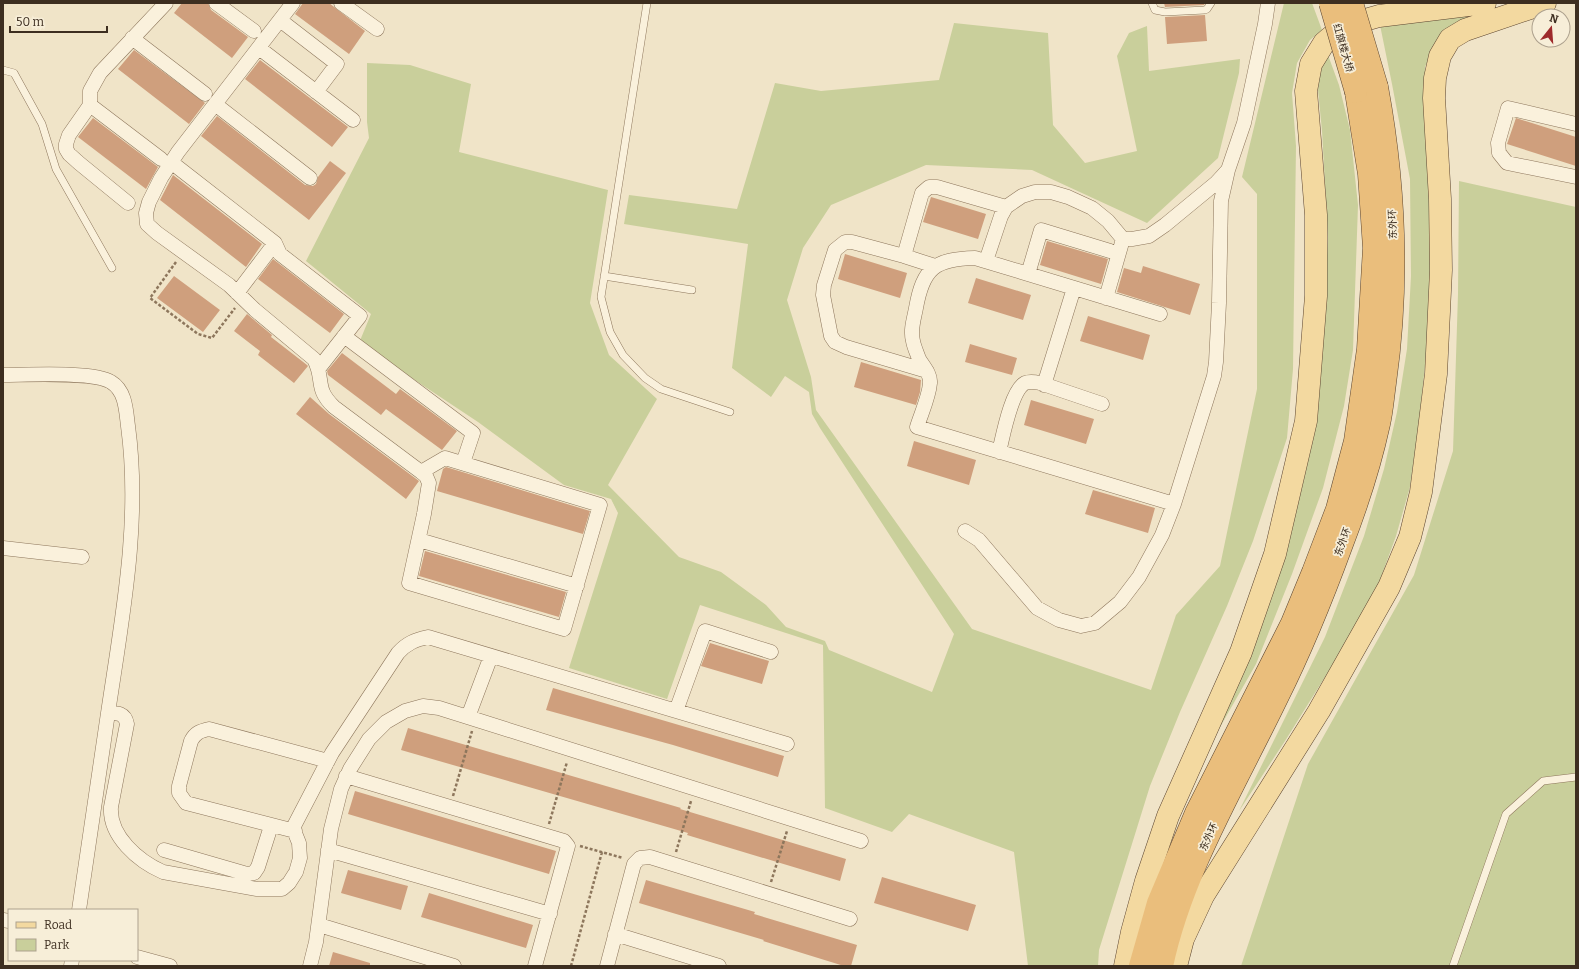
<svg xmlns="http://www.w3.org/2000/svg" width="1579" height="969" font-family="Bitter,'Noto Sans SC',serif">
  <rect width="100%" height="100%" fill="#f0e4c8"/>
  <path fill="#c9cf9b" d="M1284,3H1312L1322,30L1310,40L1297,63L1292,93L1296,146L1293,369L1287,438L1253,541L1227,606L1180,712L1150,786L1099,950L1098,966H1028L1014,852L909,814L892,832L825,808L823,645L700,605L667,699L569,668L618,513L611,499L564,485L478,422L359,343L371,314L306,261L369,138L367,122V63L410,65L471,84L459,152L608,190L590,303L609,355L657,399L608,485L679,557L721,572L766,605L786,627L825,641L829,650L932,692L954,634L820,428L812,414L809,392L785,376L771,397L732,368L748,244L624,224L629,195L737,209L775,83L821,91L939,80L954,23L1048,33L1053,125L1085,163L1137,151L1117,56L1129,33L1147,26L1149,71L1240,59L1239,73L1218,158L1147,223L1032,170L926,165L831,205L803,248L787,300L811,377L816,410L972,629L1151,690L1176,615L1220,566L1257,389V194L1242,177Z
    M1483,12L1464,19L1446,30L1435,45L1425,67V99L1432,227L1430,318L1419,423L1410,487L1396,536L1376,591L1345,645L1285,741L1239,811L1325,637L1364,536L1384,469L1397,412L1407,349L1411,276L1410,179L1392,84L1380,25Z
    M1328,55L1339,85L1350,130L1358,205L1353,350L1344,406L1323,488L1292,574L1256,664L1203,757L1282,567L1303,483L1318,403L1322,345L1328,238L1322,131L1318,90L1319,71Z
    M1459,181L1576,207V966H1241L1308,764L1414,575L1453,451L1458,294Z"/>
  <path fill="#cf9f7d" d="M182,3H208L211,10L248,37L232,58L174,13Z
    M303,3H329L365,31L349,54L295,14Z
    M1164,3H1205L1204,5L1165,7Z
    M1205,15L1207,41L1167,44L1165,17Z
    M134,50L205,103L189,124L118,69Z
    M260,60L348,127L332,147L245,79Z
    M217,116L305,185L313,186L316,184L318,177L330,161L346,173L309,220L201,136Z
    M93,118L158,167L146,189L78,137Z
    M1516,118L1576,137V166L1507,144Z
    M173,175L262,244L246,267L160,200Z
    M931,197L986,214L978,239L923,222Z
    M1047,241L1108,259L1101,284L1040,265Z
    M845,254L907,273L900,298L838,279Z
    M273,259L344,314L330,333L258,279Z
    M1143,266L1200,284L1190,315L1117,292L1124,268L1141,273Z
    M174,276L220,310L203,332L157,298Z
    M976,278L1031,295L1023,320L968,303Z
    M247,314L272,335L271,337L307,365L308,366L294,383L258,355L260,351L234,331Z
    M1088,316L1150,335L1143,360L1080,341Z
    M970,344L1017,358L1012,375L965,362Z
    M342,353L396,394L400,389L457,431L442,450L386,409L381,415L328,375L327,371Z
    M861,362L921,380L920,392L916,405L854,387Z
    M310,397L329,414L419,481L406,499L296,414Z
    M1031,400L1094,419L1086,444L1024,425Z
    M914,441L976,460L969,485L907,466Z
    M446,467L590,511L583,534L437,491L443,469Z
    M1093,490L1155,508L1148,533L1085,514Z
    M425,551L566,592L559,617L419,576Z
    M710,643L769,661L762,684L701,666Z
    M553,688L784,756L778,777L673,745L546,710Z
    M408,728L681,808L680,809L846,859L840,881L687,835L688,833L401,750Z
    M355,791L556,851L549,874L348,814Z
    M348,870L408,886L401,910L341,893Z
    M882,877L976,905L968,931L874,903Z
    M646,880L755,912L754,914L857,945L851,966H844L763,941L764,940L639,903Z
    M429,893L533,925L526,948L421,917Z
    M333,952L370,963V966H329Z"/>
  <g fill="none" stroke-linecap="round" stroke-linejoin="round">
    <g stroke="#8d765c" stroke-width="8">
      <path id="service" d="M647,3L601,297L610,332L623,355L645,378L661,389L730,412
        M1152,3L1155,10L1165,12L1205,10L1207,9L1211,3
        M3,70L14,73L42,124L56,169L112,268
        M604,276L692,290
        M1453,966L1506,814L1543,781L1576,777"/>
    </g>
    <g stroke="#8d765c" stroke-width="15">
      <path id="minor" d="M216,3L254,31
        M293,3L178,152L161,178L149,202L146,213L147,224L157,233L229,285L255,310L314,359C325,380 314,388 334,407L421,472L426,476L429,483L424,514L409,583L564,629L600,505L445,458L421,472
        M341,3L377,29
        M280,20L337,64L316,92
        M132,38L205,94
        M259,48L353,120
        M215,104L310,178
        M90,105L69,135L66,144V149L69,154L79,163L128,203
        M1576,124L1508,108L1498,143L1499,153L1507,163L1576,177
        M161,159L90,105V91L100,73L166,3
        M171,162L275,243L280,254L360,316L319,368
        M904,256L852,242H845L835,250L824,285L823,295L831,336L835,342L846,347L927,371
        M986,261L1001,216L1006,207L1022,196L1035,192H1051L1068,197L1092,208L1108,221L1123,239H1132L1149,236L1165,225L1216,183L1227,171
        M935,266L904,256L922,193L929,187H937L1006,207
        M1028,274L1041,230L1110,251
        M237,293L275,243
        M1106,298L1123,239
        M1160,314L975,258C935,259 923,268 916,308C914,319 910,330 913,341C914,347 917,353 919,359C923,366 931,374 930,383C929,397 921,414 917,427L1174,504
        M344,336L473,433L463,463
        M3,375C26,375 94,371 111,382C126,391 126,411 128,426C141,522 122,618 108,713
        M1044,385L1074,288
        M999,452C1003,436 1011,391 1025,383C1030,381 1035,382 1040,383L1102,404
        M965,531L979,540L1037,608L1059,620L1081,626L1095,623L1120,602L1139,577L1162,535L1174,504L1214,376L1216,362L1219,303L1221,201L1228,170L1244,123L1265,24L1268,3
        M419,540L577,586
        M3,548L82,557
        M676,711L705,631L771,652
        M468,717L491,656
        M346,776L564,841L568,846L535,966
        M295,831L186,803L179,793V786L191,741C195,733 200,731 209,729L328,761
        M164,850L247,874L254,873L258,867L271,826
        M328,850L550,914
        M79,910L108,713C118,713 125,713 127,724L111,807C109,836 138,861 163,872L257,889H282L289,883L296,872L300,858L299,843L293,828L332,753L398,653C407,643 415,640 428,637L787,744
        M3,920L9,921
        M319,925L454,966
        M615,934L719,966
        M137,957L170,966
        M71,966L72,960
        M310,966L316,942L331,829L341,789L350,769L369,739L386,722L405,711L423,706L439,708L861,841
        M607,966L634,864L640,858L650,857L850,919"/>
    </g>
    <g stroke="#5b4430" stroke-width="23">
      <path id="primary" d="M1125,966L1132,932L1146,881L1168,816L1241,652L1275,554L1306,421L1316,296V215L1306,91L1311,64L1324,43L1344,26L1379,16L1485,3
        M1176,966L1183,939L1203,896L1319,711L1389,587L1410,537L1421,492L1436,374L1441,270L1440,199L1434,98L1435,78L1440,56L1450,39L1465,30L1545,3"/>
    </g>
    <g stroke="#5b4430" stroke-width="23">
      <path id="trunk" d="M1140,966L1158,903L1196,813L1292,623L1313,572L1337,509L1355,441L1368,349L1374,248L1369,174L1356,92
        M1162,966C1181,874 1236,783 1277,698C1302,648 1323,596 1342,544C1357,505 1370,465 1379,424C1382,411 1383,397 1385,383C1399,285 1395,185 1377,87"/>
    </g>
    <path stroke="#8d765c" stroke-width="2.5" stroke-dasharray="3 2" stroke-linecap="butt" d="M176,262L150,298L198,334L212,338L235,308
      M453,796L472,731
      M549,824L567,762
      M580,846L623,858
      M676,852L691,801
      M771,882L787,831
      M571,966L602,852"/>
    <use href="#service" stroke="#faf1dc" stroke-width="7"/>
    <use href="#minor" stroke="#faf1dc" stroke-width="14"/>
    <use href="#primary" stroke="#f3d9a0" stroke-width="22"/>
    <use href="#trunk" stroke="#eabe7c" stroke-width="22"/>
    <g stroke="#5b4430" stroke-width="23" stroke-linecap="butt">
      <path id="trunk-bridge" d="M1330,3L1356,92
        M1352,3L1377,87"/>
    </g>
    <use href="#trunk-bridge" stroke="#eabe7c" stroke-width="22"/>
  </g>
  <g text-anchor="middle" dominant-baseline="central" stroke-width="3.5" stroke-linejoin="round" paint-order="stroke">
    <g font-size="10" fill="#3d2e20" stroke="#f7eed8">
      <text transform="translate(1343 48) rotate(74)">红旗楼大桥</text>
      <text transform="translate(1393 224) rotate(-92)">东外环</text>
      <text transform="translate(1343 542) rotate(-70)">东外环</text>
      <text transform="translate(1209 837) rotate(-65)">东外环</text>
    </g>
  </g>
  <rect width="1579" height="969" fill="none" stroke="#3d2e20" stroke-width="8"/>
  <rect x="8" y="909" width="130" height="52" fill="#f7eed8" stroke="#ada18e"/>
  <rect x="16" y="922" width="20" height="6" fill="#f3d9a0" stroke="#ada18e"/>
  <text x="44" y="929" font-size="12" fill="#3d2e20">Road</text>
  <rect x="16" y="939" width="20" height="12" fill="#c9cf9b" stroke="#ada18e"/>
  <text x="44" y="949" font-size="12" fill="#3d2e20">Park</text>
  <g transform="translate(1551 28) rotate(17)"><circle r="19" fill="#f7eed8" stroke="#ada18e"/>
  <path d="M0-3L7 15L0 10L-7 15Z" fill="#9e2a2b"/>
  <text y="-6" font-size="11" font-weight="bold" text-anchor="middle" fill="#3d2e20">N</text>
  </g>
  <path d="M10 26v6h97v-6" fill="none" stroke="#3d2e20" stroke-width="2"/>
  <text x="16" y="26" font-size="12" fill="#3d2e20" stroke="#f7eed8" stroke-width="3" paint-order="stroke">50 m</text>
</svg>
